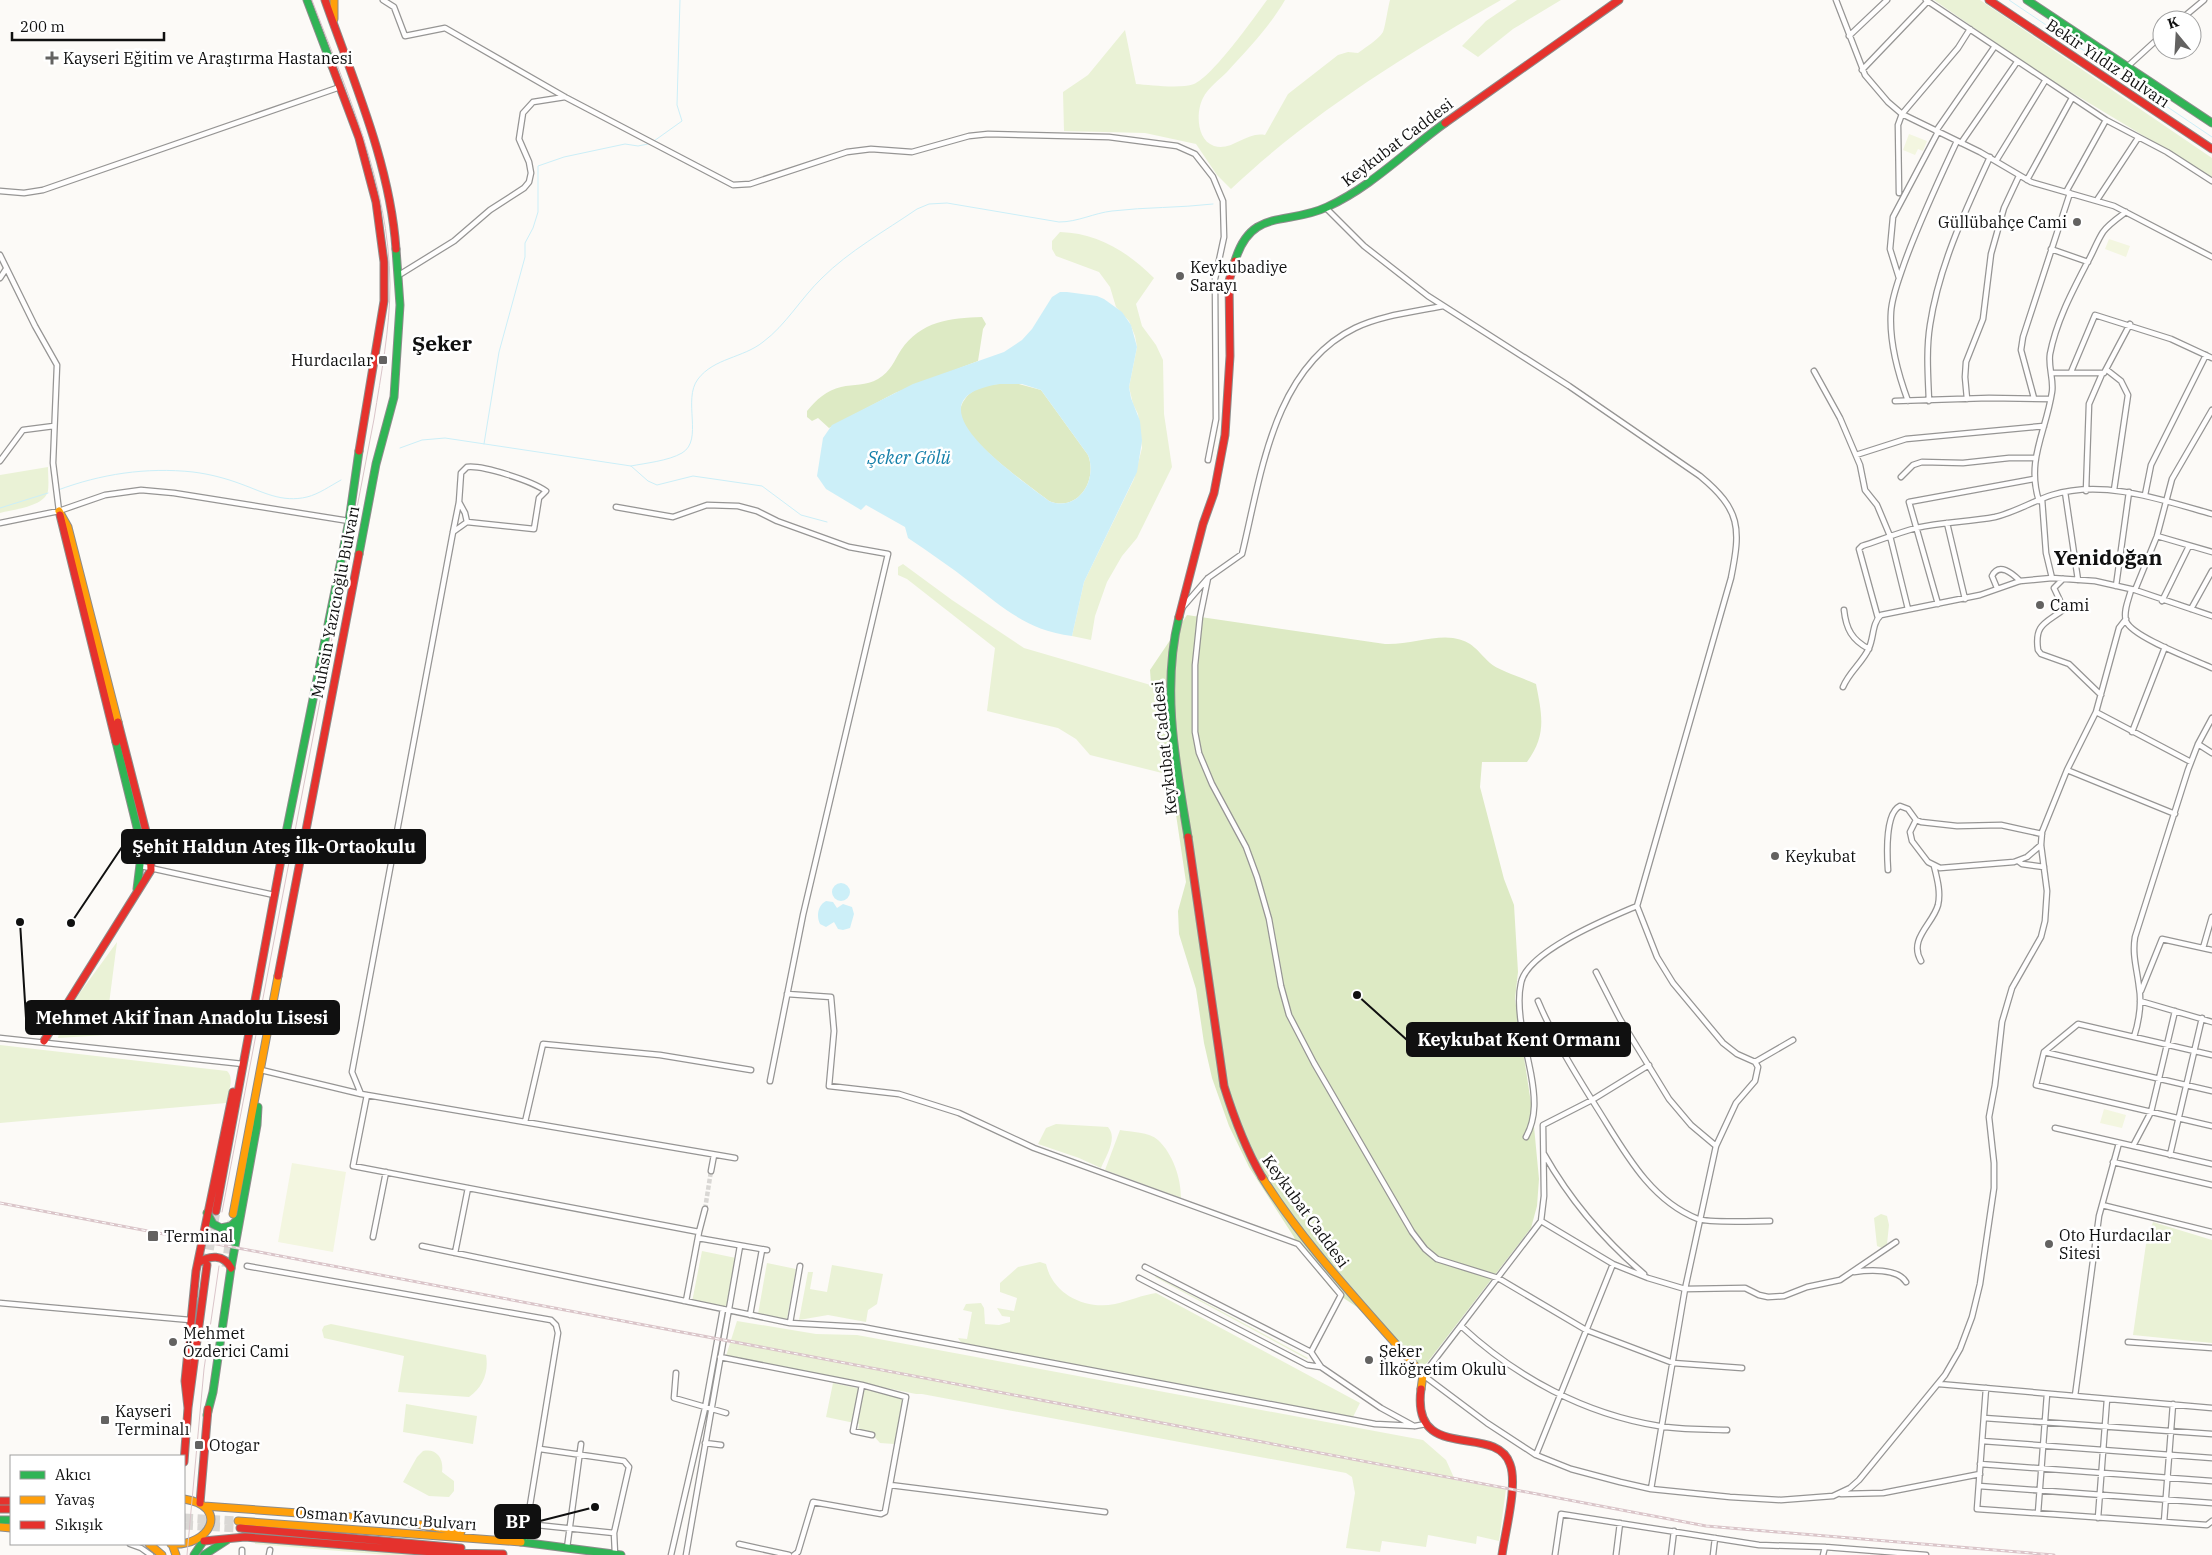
<svg xmlns="http://www.w3.org/2000/svg" width="2212" height="1555" font-family="'IBM Plex Serif',serif">
  <rect width="100%" height="100%" fill="#fcfaf7"/>
  <path fill="#eaf2d6" d="M1267,0H1285C1270,26 1247,50 1227,72C1219,80 1208,88 1203,98C1196,111 1196,140 1214,146C1231,152 1247,131 1265,135L1288,94L1338,55L1348,52L1358,53C1366,47 1378,40 1383,32C1385,28 1388,7 1390,0H1501C1407,54 1310,114 1231,189L1217,175L1196,144L1145,133L1064,131L1063,92L1088,75L1125,30L1136,84C1150,85 1180,89 1194,84C1212,77 1254,18 1267,0Z
    M1517,0H1561L1513,29L1478,57L1462,46L1486,21Z
    M1934,0H1980L2212,158V177L2036,71Z
    M1060,232C1098,233 1128,252 1154,278L1136,304L1142,326L1156,345L1163,360L1164,414L1172,467L1137,538L1122,556L1107,582L1095,616L1091,640L1072,636L1084,582L1134,479L1142,448L1138,414L1133,404L1129,387L1137,347L1135,336L1129,321L1116,307L1110,287L1099,272L1056,256L1052,249V241Z
    M48,467C48,474 49,483 48,491C44,507 14,509 0,513V475Z
    M903,564L952,600L1024,648L1154,686L1159,695L1162,773L1090,755L1076,739L1058,728L987,711L995,648L907,579L898,575V567Z
    M117,942L105,1035L58,1038L63,1016Z
    M0,1045L227,1071C235,1078 228,1093 226,1103L0,1123Z
    M1056,1124L1108,1127C1118,1138 1106,1156 1101,1168L1079,1158L1038,1144L1046,1128Z
    M1120,1130C1131,1132 1149,1132 1158,1140C1173,1154 1181,1178 1181,1198L1105,1170Z
    M1881,1214L1887,1216L1889,1225L1887,1244L1882,1248L1877,1246L1874,1218Z
    M2153,1222L2212,1240V1343L2133,1335L2146,1244Z
    M702,1251L736,1258L727,1308L692,1302Z
    M1040,1262L1046,1264C1053,1295 1086,1310 1115,1304C1129,1301 1142,1295 1156,1293L1360,1403L1353,1417L962,1344L958,1338L967,1339L972,1312L963,1310L966,1304L981,1303L984,1308L985,1324L999,1325L1010,1322V1317L1002,1316L997,1308L1014,1311L1017,1298L1000,1292V1283L1018,1267Z
    M767,1263L796,1269L787,1319L758,1314Z
    M832,1265L883,1274L877,1304L868,1310L866,1322L828,1315L799,1320L808,1272H813L810,1289L827,1292Z
    M1156,1276L1308,1358L1307,1359L1155,1277Z
    M737,1321L816,1334L857,1335L1423,1440L1446,1460L1455,1480L1506,1489L1499,1541L1477,1536L1476,1544L1428,1535L1426,1547L1382,1541L1380,1552L1346,1548L1355,1493L1352,1477L1346,1473L922,1394H916L726,1356Z
    M331,1324L486,1355C489,1372 483,1387 469,1397L398,1392L404,1356L324,1338L322,1330L324,1326Z
    M833,1383L906,1398L897,1439L894,1444L880,1443L872,1434L858,1431L859,1424L826,1417Z
    M406,1404L477,1416L473,1444L403,1432Z
    M423,1451C437,1448 444,1459 442,1472L454,1481V1491L449,1497L429,1496L403,1482L417,1457Z
    M255,1541L420,1555H387L255,1544Z"/>
  <path fill="#ddeac4" d="M982,317L986,324L983,329L978,361L895,393L829,428L818,418L812,421L807,417V411C816,400 827,390 841,387C854,384 866,386 878,379C891,371 894,361 901,350C921,321 950,318 982,317Z
    M1015,383L1041,390L1088,455C1098,480 1078,513 1049,501C1028,485 971,444 962,421C959,413 960,405 965,399C974,385 999,383 1015,383Z
    M1187,615L1385,644C1408,645 1434,635 1453,638C1473,641 1477,651 1490,663C1497,670 1526,679 1536,684C1542,715 1547,735 1527,762H1482L1480,787L1504,879L1514,905L1518,972L1515,999L1533,1116L1539,1179L1537,1206L1531,1228L1423,1368L1415,1371L1357,1307L1333,1291L1297,1247L1294,1237L1249,1167L1229,1126L1212,1078L1204,1043L1196,989L1179,934L1178,911L1186,882L1170,774L1162,773L1159,695L1151,684L1150,670Z"/>
  <path fill="#f3f6e0" d="M1909,134L1927,141L1923,151L1918,149L1915,155L1903,150Z
    M2109,239L2130,246L2126,257L2105,249Z
    M2104,1109L2126,1115L2122,1128L2100,1123Z
    M292,1163L346,1172L333,1252L278,1242Z"/>
  <path fill="#cceff8" fill-rule="evenodd" d="M1067,292L1097,296L1104,299L1122,312L1131,325L1137,347L1129,387L1131,398L1140,421L1142,441L1137,472L1084,582L1072,636C1027,630 1005,609 971,583C951,567 930,553 908,538L905,527L866,505L861,510L826,489L817,476L823,438L832,425L913,384L1004,352L1022,340L1032,329L1052,297L1060,292ZM1000,384H1022L1041,390L1088,455C1098,480 1078,513 1049,501C1020,478 900,399 1000,384Z
    M832 892a9 9 0 1 1 18 0a9 9 0 1 1-18 0Z
    M826,901L833,902L837,908L843,904L852,907L854,914L850,928L843,930L838,929L834,922L826,927L820,924C816,916 818,905 826,901Z"/>
  <g fill="none" stroke-linecap="round" stroke-linejoin="round">
    <path stroke="#cceff8" stroke-width="1" d="M2009,0L2212,137
      M654,141L682,121L677,105L680,0
      M484,444L499,352L525,257V243L533,228L538,212V166L564,157L625,144L638,146L648,144
      M400,448L422,440L445,438L631,466L648,481L657,485L693,476L762,486L801,515L827,522
      M631,466C646,463 668,461 682,453C704,440 682,400 698,379C714,358 743,358 763,342C786,325 801,298 822,278C849,251 885,231 917,209L929,204L947,203L1059,222C1078,222 1094,213 1112,211C1146,207 1179,208 1213,204
      M58,490C101,474 146,467 193,472C209,474 225,478 241,484C263,492 282,503 307,497C319,494 330,486 341,480
      M0,508L48,493"/>
    <path stroke="#d9d7d4" stroke-width="4.5" stroke-dasharray="4.5 2" stroke-linecap="butt" d="M705,1209L711,1171"/>
    <path stroke="#d9d7d4" stroke-width="9" stroke-dasharray="9 4.5" stroke-linecap="butt" d="M207,1263L216,1211
      M226,1267L232,1221
      M184,1518L238,1521
      M184,1525L240,1528"/>
    <g stroke="#969594" stroke-width="7">
      <path id="street" d="M383,0L394,7L405,36L445,28L565,97L733,185L750,184L847,152L871,149L912,152L969,136L988,134L1109,137L1177,146L1195,154L1213,177L1223,201L1224,237L1215,279L1216,419L1208,460
        M1836,0L1865,75L1888,102L1902,114L1980,152L2031,182L2114,206L2212,257
        M1926,0L2106,120L2167,152L2212,181
        M2180,20L2204,0
        M1849,36L1887,0
        M2127,67L2162,35
        M1862,70L1928,1
        M1936,131L1995,46
        M1961,143L2017,62
        M1996,161L2045,81
        M2027,180L2072,98
        M0,191L24,193L43,190L340,87
        M2066,192L2106,120
        M1899,193L1898,125L1902,114L1958,48L1970,29
        M2097,200L2138,138
        M1326,208L1364,246L1428,296L1569,386L1700,476C1741,510 1741,528 1731,578L1637,906C1609,918 1527,951 1521,983C1515,1010 1526,1047 1531,1074C1535,1096 1537,1117 1526,1137
        M2051,249L2088,262
        M0,255L35,326L57,365L53,463L59,511
        M399,275L454,241L490,210L524,188L529,182L531,173L529,162L519,139L523,113L533,102L565,97
        M0,278L6,269
        M1899,278L1890,249L1893,217L1938,132
        M2107,370L2121,381L2128,395L2114,490
        M1814,371L1840,418L1860,465L1865,490L1877,505L1890,536L1908,609
        M2071,372L2095,315L2171,339L2212,358
        M2052,373H2104L2130,324
        M2034,398L2021,350L2023,337L2070,193
        M1967,399L1965,377L1966,362L1983,319L1991,254L2004,208L2019,176
        M1895,401L1989,398L2050,399
        M1908,401C1898,374 1889,342 1891,312C1892,296 1899,279 1904,264C1919,222 1938,182 1957,141
        M1929,401C1928,376 1926,350 1930,325C1939,266 1965,211 1990,157
        M1856,455L1906,439L2044,426
        M0,461L23,430L54,426
        M1901,477L1913,465L1922,462L1963,463L2009,458H2035
        M2086,491L2089,404L2102,374
        M2065,492L2078,580
        M2145,495L2151,465L2206,355
        M2042,499L2046,553L2052,578
        M2039,501C2026,460 2046,432 2052,392C2054,380 2048,367 2050,354C2056,322 2072,292 2087,263C2093,253 2097,241 2103,232C2109,224 2118,218 2126,212
        M459,502L465,513L467,522
        M616,507L673,517L707,505L738,506L757,511L777,521L849,547L888,554L803,915L770,1081
        M0,523L59,511L105,495L141,490L174,493L349,521
        M1947,523L1965,599
        M2157,536L2212,552
        M1208,578L1200,617L1195,665V732L1199,753L1212,784L1246,847L1257,877L1269,919L1281,986L1289,1015L1314,1063L1412,1232L1425,1249L1437,1259L1498,1278L1586,1330L1673,1363L1742,1368
        M2063,579L2054,588L2064,609C2047,623 2034,623 2038,650L2041,654L2069,664L2101,695
        M2116,586L2129,492
        M1997,588L1992,576C1999,562 2012,573 2020,581
        M2131,590C2129,599 2123,611 2126,621C2132,637 2195,660 2212,668
        M2135,590L2157,536L2172,479L2212,410
        M2162,601L2189,546
        M1938,604L1909,502L2034,479
        M1182,608L1208,578L1242,554C1261,476 1273,368 1355,328C1382,315 1414,312 1443,306
        M2191,609L2212,571
        M1844,610C1846,629 1852,640 1869,649
        M1878,618L1859,549L1862,546C1880,540 1898,533 1916,528C1942,522 1969,522 1995,517C2016,512 2033,501 2052,495C2104,479 2162,500 2212,514
        M1843,687C1849,672 1863,662 1869,648C1874,637 1872,623 1881,615L1980,595L2020,581L2052,578L2095,581L2135,590L2212,616
        M2096,712L2191,762
        M2132,732L2165,647
        M2198,744L2212,753
        M2067,770L2175,814
        M1916,820L1910,832L1912,841L1928,862L1940,868L2014,862L2027,857L2041,845
        M2018,861L2022,864L2044,867
        M141,866L274,895
        M1888,870C1887,855 1885,813 1900,806L1908,809L1916,820L1921,822L1957,826L2001,825L2042,834
        M1637,906L1657,957L1673,983L1723,1043L1737,1054L1755,1062L1758,1067L1755,1081L1736,1103L1716,1146L1685,1289L1651,1489
        M2203,948L2212,917
        M1921,961C1908,939 1933,924 1938,905C1941,892 1937,878 1934,866
        M1596,972L1620,1019L1669,1099L1691,1125L1716,1146
        M2141,991L2162,939L2212,950
        M787,994L831,997L834,1031L829,1086L899,1094L959,1113L1034,1148L1298,1244L1341,1295L1311,1352
        M1538,1001C1554,1039 1575,1073 1597,1108C1623,1149 1649,1200 1698,1219C1708,1223 1756,1221 1770,1221
        M2140,1001L2212,1022
        M2134,1037C2139,1021 2142,1004 2139,987C2137,969 2132,955 2135,937L2188,770L2198,744L2212,718
        M0,1038L243,1064
        M2044,1052L2212,1091
        M2212,1055L2078,1024L2044,1052L2036,1085L2212,1126
        M1755,1062L1793,1040
        M1649,1065L1592,1100L1543,1125L1544,1196L1541,1221L1423,1375L1487,1423L1536,1455L1571,1469L1620,1482L1651,1489L1730,1497L1781,1500L1833,1496L1850,1488L1859,1480L1945,1375L1960,1349L1972,1317L1980,1284L1994,1188V1163L1989,1117L1995,1085L2002,1022L2012,988L2041,937L2045,921L2047,891L2041,845L2042,832L2067,770L2096,712L2119,628L2126,619
        M261,1070L361,1094L735,1158
        M361,1094L352,1072L453,532L459,502L461,473L467,467C483,465 532,481 546,491L539,498L534,529L467,522L453,532
        M367,1095L353,1166L699,1232L686,1301H684
        M525,1122L543,1044L660,1055L751,1070
        M2055,1128L2212,1164
        M2133,1146L2151,1112L2175,1011
        M1544,1154C1570,1200 1604,1240 1644,1274
        M2170,1155L2202,1018
        M2113,1162L2212,1185
        M711,1171L714,1155
        M2102,1205L2212,1232
        M1541,1221L1613,1264L1648,1278L1685,1289L1745,1288L1759,1295L1768,1297L1784,1296L1807,1287L1840,1280L1896,1242
        M699,1232L705,1209
        M373,1237L386,1172
        M698,1238L767,1250
        M422,1246L790,1323L862,1327L1375,1424L1415,1426L1426,1424
        M455,1253L468,1188
        M247,1266L551,1320L556,1325L558,1333L524,1542
        M1145,1267L1311,1352L1321,1367L1381,1408L1414,1426
        M1854,1272C1868,1270 1898,1268 1906,1282
        M1139,1278L1307,1365L1321,1367
        M0,1303L190,1320
        M750,1315L762,1250
        M790,1323L800,1266
        M1461,1326C1516,1377 1584,1414 1659,1426C1681,1430 1705,1429 1727,1430
        M2128,1342L2212,1348
        M720,1357L862,1385L906,1397L885,1512L881,1514L813,1502L798,1552L794,1555
        M676,1373L674,1398L726,1413
        M1939,1384L2212,1408
        M862,1385L853,1431L872,1435
        M1986,1388L1977,1509L2207,1525L2212,1521
        M2075,1396L2099,1216L2119,1143
        M1984,1418L2212,1434
        M1982,1441L2212,1458
        M705,1443L721,1445
        M540,1449L624,1461L629,1467L614,1533L615,1554
        M1536,1455L1613,1264
        M1980,1464L2212,1481
        M890,1485L1105,1512
        M1979,1486L2212,1503
        M1841,1494L1883,1493L1980,1474
        M2038,1513L2047,1394
        M2098,1518L2107,1399
        M2164,1522L2173,1404
        M527,1524L614,1533
        M130,1544L141,1548L151,1555
        M739,1544L789,1555
        M567,1548L581,1444
        M242,1555V1550
        M269,1555L270,1550
        M671,1555L705,1408L723,1309
        M686,1555L740,1246
        M1555,1555L1561,1514L1759,1545L1825,1547L1926,1555
        M1616,1555L1620,1523
        M1671,1555L1674,1531
        M1713,1555L1715,1538
        M1823,1555L1825,1547"/>
    </g>
    <g stroke="#8d8c8b" stroke-width="9">
      <path id="fast" d="M307,0L332,66
        M2027,0L2212,123
        M1235,261C1251,207 1287,226 1327,207C1371,187 1406,151 1445,123
        M359,554L376,464L394,397L400,305L396,249
        M1179,617C1161,690 1176,764 1188,837
        M116,742L142,848L137,889
        M286,833L349,521L359,451
        M207,1213L213,1224L221,1228L231,1226L240,1217
        M207,1415L213,1392L231,1268L257,1125L258,1107
        M0,1520H11
        M521,1542L621,1555
        M194,1555L202,1543
        M204,1555L227,1540"/>
    </g>
    <g stroke="#8d8c8b" stroke-width="9">
      <path id="slow" d="M334,0V19
        M59,511L68,527L118,722
        M1262,1177C1307,1249 1368,1311 1423,1375L1421,1389
        M233,1214L278,976
        M204,1506L394,1520L461,1532
        M238,1521L521,1542
        M0,1527L11,1528
        M149,1544L162,1555
        M171,1544C211,1547 230,1506 184,1499
        M172,1544L176,1555"/>
    </g>
    <g stroke="#8d8c8b" stroke-width="9">
      <path id="jam" d="M325,0C353,80 390,163 396,249
        M1989,0L2212,149
        M332,66L359,138L376,202L384,262V301L359,451
        M1445,123L1619,0
        M60,515L116,742
        M1179,617L1203,524L1214,493L1225,435L1230,356L1229,281L1235,261
        M1188,837L1224,1086C1234,1118 1245,1148 1262,1177
        M278,976L359,554
        M44,1041L151,870L150,847L118,722
        M216,1211L286,833
        M198,1263C209,1255 224,1254 231,1268
        M1421,1389C1411,1465 1496,1422 1510,1464C1518,1485 1505,1532 1502,1555
        M188,1408L185,1381L196,1271L233,1092
        M184,1462L188,1408L207,1265
        M0,1501H11
        M200,1503L208,1409
        M0,1509H11
        M240,1528L461,1548
        M204,1541L245,1537L446,1553L503,1554"/>
    </g>
    <use href="#street" stroke="#fffefe" stroke-width="4.5"/>
    <use href="#fast" stroke="#30b455" stroke-width="7"/>
    <use href="#slow" stroke="#ff9f0a" stroke-width="7"/>
    <use href="#jam" stroke="#e5322d" stroke-width="7"/>
    <path stroke="#dac5c9" stroke-width="1" d="M222,1212L374,419C381,375 390,329 390,284C389,184 347,92 312,0
      M187,1555L204,1369L219,1266"/>
    <g stroke="#dac5c9" stroke-width="3">
      <path id="rail" d="M0,1203L1706,1526L2054,1555"/>
    </g>
    <use href="#rail" stroke="#fff" stroke-width="1" stroke-dasharray="4" stroke-linecap="butt"/>
  </g>
  <g fill="#636261" stroke="#fff" stroke-width="2">
    <path d="M49.5 50.5h5v5h5v5h-5v5h-5v-5h-5v-5h5z"/>
    <circle cx="2077" cy="222" r="5"/>
    <circle cx="1180" cy="276" r="5"/>
    <rect x="378" y="355" width="10" height="10" rx="2.5"/>
    <circle cx="2040" cy="605" r="5"/>
    <circle cx="1775" cy="856" r="5"/>
    <rect x="147" y="1230" width="12" height="12" rx="2.5"/>
    <circle cx="2049" cy="1244" r="5"/>
    <circle cx="173" cy="1342" r="5"/>
    <circle cx="1369" cy="1360" r="5"/>
    <rect x="100" y="1415" width="10" height="10" rx="2.5"/>
    <rect x="194" y="1440" width="10" height="10" rx="2.5"/>
  </g>
  <g text-anchor="middle" dominant-baseline="central" stroke-width="5" stroke-linejoin="round" paint-order="stroke">
    <g font-size="16" fill="#101010" stroke="#fff" text-anchor="start">
      <text x="63" y="58">Kayseri Eğitim ve Araştırma Hastanesi</text>
      <text x="2067" y="222" text-anchor="end">Güllübahçe Cami</text>
      <text x="1190" y="267">Keykubadiye<tspan x="1190" dy="18">Sarayı</tspan></text>
      <text x="373" y="360" text-anchor="end">Hurdacılar</text>
      <text x="2050" y="605">Cami</text>
      <text x="1785" y="856">Keykubat</text>
      <text x="2059" y="1235">Oto Hurdacılar<tspan x="2059" dy="18">Sitesi</tspan></text>
      <text x="164" y="1236">Terminal</text>
      <text x="183" y="1333">Mehmet<tspan x="183" dy="18">Özderici Cami</tspan></text>
      <text x="1379" y="1351">Şeker<tspan x="1379" dy="18">İlköğretim Okulu</tspan></text>
      <text x="115" y="1411">Kayseri<tspan x="115" dy="18">Terminalı</tspan></text>
      <text x="209" y="1445">Otogar</text>
    </g>
    <g font-size="16" fill="#101010" stroke="#fff">
      <text transform="translate(2108 63) rotate(34)">Bekir Yıldız Bulvarı</text>
      <text transform="translate(1397 142) rotate(-37)">Keykubat Caddesi</text>
      <text transform="translate(335 602) rotate(-79)">Muhsin Yazıcıoğlu Bulvarı</text>
      <text transform="translate(1164 748) rotate(-96)">Keykubat Caddesi</text>
      <text transform="translate(1306 1211) rotate(54)">Keykubat Caddesi</text>
      <text transform="translate(386 1518) rotate(4)">Osman Kavuncu Bulvarı</text>
    </g>
    <g font-size="18" font-style="italic" fill="#137fa9" stroke="#fff">
      <text x="909" y="457">Şeker Gölü</text>
    </g>
    <g font-size="21" font-weight="bold" fill="#101010" stroke="#fff">
      <text x="442" y="343">Şeker</text>
      <text x="2108" y="557">Yenidoğan</text>
    </g>
  </g>
  <path fill="none" stroke="#101010" stroke-width="2" d="M71 923L122 847M20 922L26 1018M1357 995L1407 1040M595 1507L540 1521"/>
  <g fill="#101010" stroke="#fff" stroke-width="2">
    <circle cx="71" cy="923" r="5"/>
    <circle cx="20" cy="922" r="5"/>
    <circle cx="1357" cy="995" r="5"/>
    <circle cx="595" cy="1507" r="5"/>
  </g>
  <g fill="#101010" stroke="#101010" stroke-width="2">
    <rect x="122" y="830" width="303" height="33" rx="5"/>
    <rect x="26" y="1001" width="313" height="33" rx="5"/>
    <rect x="1407" y="1023" width="223" height="33" rx="5"/>
    <rect x="495" y="1505" width="45" height="33" rx="5"/>
  </g>
  <g font-size="18" text-anchor="middle" font-weight="bold" fill="#fff">
    <text x="274" y="853">Şehit Haldun Ateş İlk-Ortaokulu</text>
    <text x="182" y="1024">Mehmet Akif İnan Anadolu Lisesi</text>
    <text x="1519" y="1046">Keykubat Kent Ormanı</text>
    <text x="518" y="1528">BP</text>
  </g>
  <rect x="10" y="1455" width="175" height="90" fill="#ffffff" stroke="#9f9f9f"/>
  <rect x="20" y="1471" width="25" height="8" fill="#30b455" stroke="#9f9f9f"/>
  <text x="55" y="1480" font-size="15" fill="#101010">Akıcı</text>
  <rect x="20" y="1496" width="25" height="8" fill="#ff9f0a" stroke="#9f9f9f"/>
  <text x="55" y="1505" font-size="15" fill="#101010">Yavaş</text>
  <rect x="20" y="1521" width="25" height="8" fill="#e5322d" stroke="#9f9f9f"/>
  <text x="55" y="1530" font-size="15" fill="#101010">Sıkışık</text>
  <g transform="translate(2177 35) rotate(342)"><circle r="24" fill="#ffffff" stroke="#9f9f9f"/>
  <path d="M0-4L9 19L0 12L-9 19Z" fill="#636261"/>
  <text y="-8" font-size="14" font-weight="bold" text-anchor="middle" fill="#101010">K</text>
  </g>
  <path d="M12 32v8h152v-8" fill="none" stroke="#101010" stroke-width="2.5"/>
  <text x="20" y="32" font-size="15" fill="#101010" stroke="#ffffff" stroke-width="4" paint-order="stroke">200 m</text>
</svg>
